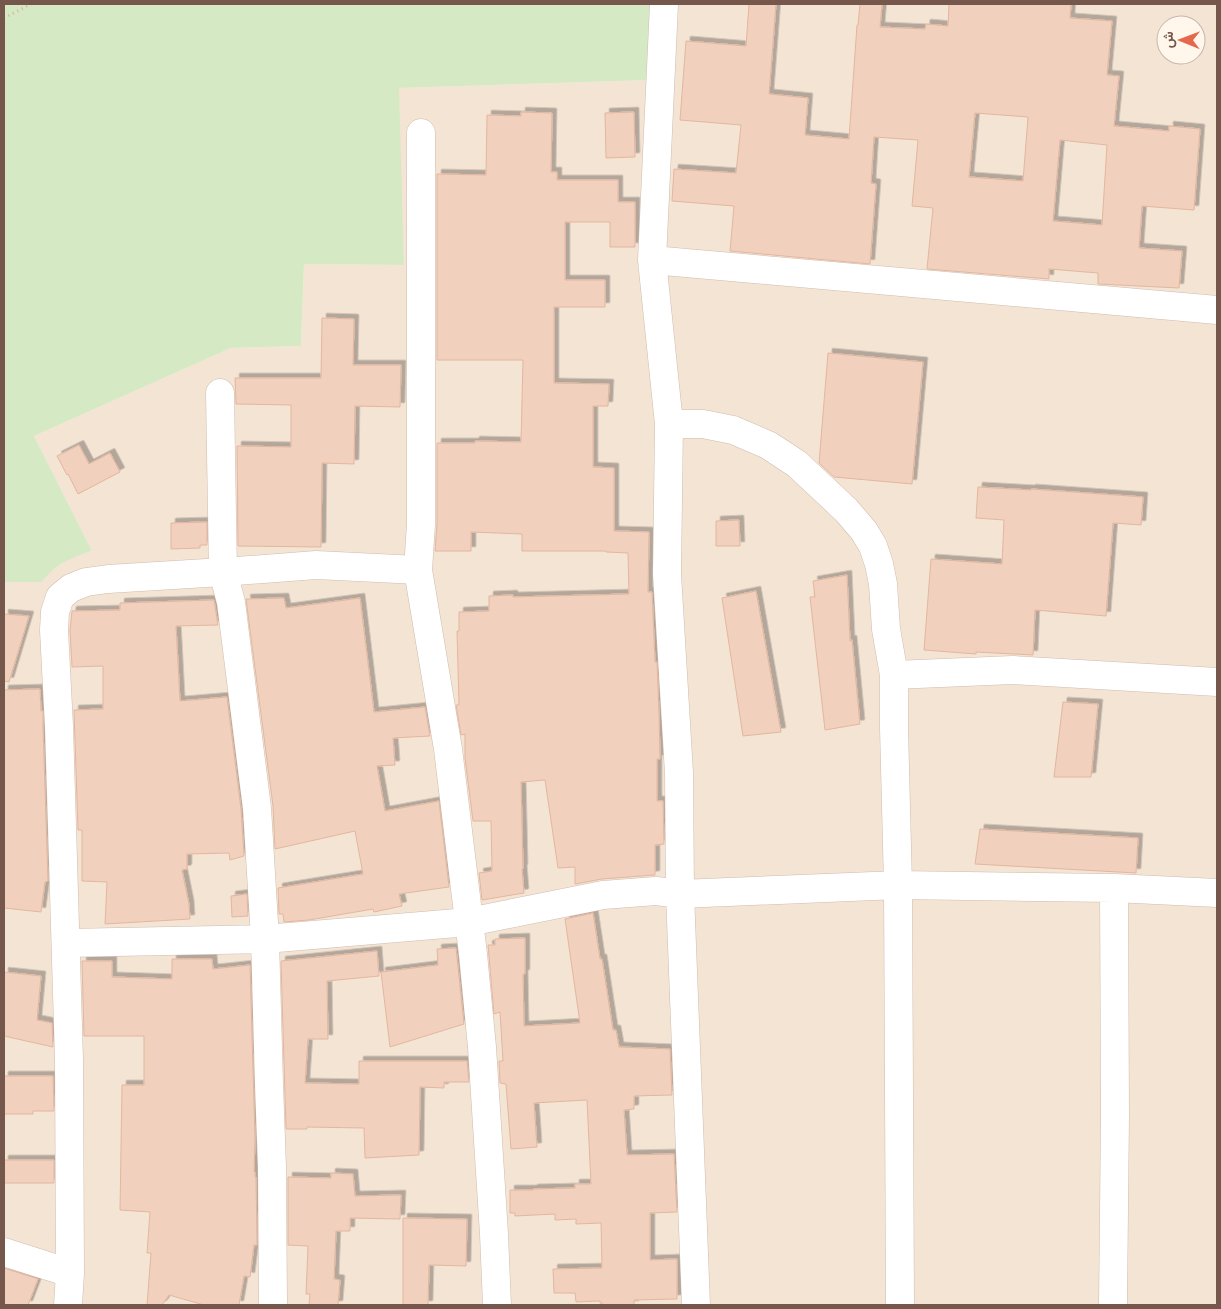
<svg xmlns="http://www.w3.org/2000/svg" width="1221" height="1309" font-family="Arial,Vazirmatn,sans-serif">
  <defs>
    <filter id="shadow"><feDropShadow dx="4.5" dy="-4.5" stdDeviation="0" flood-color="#0004"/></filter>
  </defs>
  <rect width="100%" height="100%" fill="#fcf2e6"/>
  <path fill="#f4e4d4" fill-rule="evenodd" d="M650,4H1217V1305H4V582H42L48,573L71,558L92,551L34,436L231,348L301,346L304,264L404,265L398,88L649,80ZM1166,25H1196V55H1166Z"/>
  <path fill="#d5eac4" d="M4,4H650L649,80L399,88L404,265L304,264L301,346L231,348L34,436L92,551C71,558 55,564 42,582H4Z"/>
  <path fill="#f1d0bd" stroke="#e4b69e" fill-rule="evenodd" filter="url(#shadow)" d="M749,4H776L769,94L808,98L805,135L849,139L857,25H858L860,4H882L880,27L925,29L926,24L948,26L949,4H1071L1070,18L1112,21L1107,75L1119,76L1114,126L1169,131V126L1200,129L1194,210L1142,206L1139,248L1182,251L1179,288L1098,284V273L1049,269V279L927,269L933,208L912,206L918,140L874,137L871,183L876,184L870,264L730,251L734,206L672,201L674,169L736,173L741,125L680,120L686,41L746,46ZM975,113L1028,117L1023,181L969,177ZM1060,140L1107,145L1102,225L1053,221Z
    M521,112L552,113L551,172H557V180H618V202H635V247H610V222H565V280H605V307H554V383L609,384L608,406H593V467L614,468V531L649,532L648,592H652L655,662H657L659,713L660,759H657V801H663L664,844L655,845V875L602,879L575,884V867L558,868L545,780L521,782L523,869H522L524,893L482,900L479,873L492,871L491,821H473L465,758V734L461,735L456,705H459L457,631H459V612L489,611V596L513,595V597L629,594L628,553L606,552V551H522V534L471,532V551H435L437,524V443H475V441L521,442L523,360H437V174L486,175L487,115L521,116Z
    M634,112L635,157L606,158L605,113Z
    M322,318L354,319L353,365H401L400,407L355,406L354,464L322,463L321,547L238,546L237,446L291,447V405L236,404L235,378H321Z
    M828,353L923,362L912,484L834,477L819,463Z
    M79,445L89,464L110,453L120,472L78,494L68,474L67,475L57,456Z
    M978,487L1031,490V489L1143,497L1141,525L1113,523L1106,616L1035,610L1033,655L976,652V654L924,650L931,559L1002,564L1004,520L976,518Z
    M739,520L740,546H716V521Z
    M207,522V545H200V548L171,549V523Z
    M847,575L850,641L852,640L860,724L825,730L810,597H815L813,581Z
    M756,591L781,732L743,736L722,598Z
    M284,598L286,608L360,598L374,712L425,707L430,736L393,738L395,765L377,766L385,811L439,801L449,887L399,894L402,906L374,912L373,909L309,920L284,922L283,914H279L278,888L363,874L355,831L275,849L273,806L246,599Z
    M214,600L218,625L176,626L180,701L227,697L241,809L244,856L230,860L229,853L187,854V869L182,870L189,904L190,919L105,924L107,882L82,881V830H78L74,710L103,709V666L72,667L70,630L72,611L120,610V603Z
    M4,614L29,616L9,682L4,681Z
    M40,689L41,711H43V727L48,881L45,882L41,912L4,908V690Z
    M1063,702L1098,704L1091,777H1054Z
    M980,829L1138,838L1136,873L975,864Z
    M247,894L248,916L232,917L231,896Z
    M593,913L600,959H602L613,1030H616L619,1047L670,1049L672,1095L634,1096V1109L624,1110L627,1155L674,1154L677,1212L650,1213V1260L677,1259V1299L634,1300V1305H603L602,1303H600V1301L576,1302L575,1293H554L553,1269L602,1268L601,1223L576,1224V1219L555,1220V1214L515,1216V1213H510V1190H533V1189L575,1188V1184H591L587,1100L534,1103L537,1147L511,1149L506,1084L500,1083L499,1061H503L500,1012L494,1014L488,945H495V939L525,938V974H523L524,1026L580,1023L565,919Z
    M456,948L464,1024L390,1047L381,972L438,965L437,949Z
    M377,951L379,976L327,981L328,1039H308L305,1083L359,1084V1061H467L469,1082H444V1088L420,1087L419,1155L365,1158L364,1128L307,1127V1129H286L281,961Z
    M172,959H212L213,969L250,965L255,1139L254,1172H255V1177H256L257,1245H254L250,1277L244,1276L239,1305H204L169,1295L162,1305H147L151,1253H147L150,1212L120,1210L122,1085H144V1036H84L82,961H112V977L172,979Z
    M4,972L41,976L37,1020L52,1023L53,1047L4,1036Z
    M4,1076H53L54,1111H33V1114H4Z
    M4,1160H54V1183H4Z
    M331,1173L353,1174L355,1196L401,1195L400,1219L350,1218V1231H336L334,1279L340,1280L338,1305H309L310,1294H306L308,1246L288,1245V1177L331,1178Z
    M403,1218L467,1219L466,1266L429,1265L428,1305H403Z
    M4,1268L38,1279L28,1305H4Z"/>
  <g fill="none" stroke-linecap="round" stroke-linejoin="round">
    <g stroke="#d0bcaf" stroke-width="29">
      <path id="street" d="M664,4L652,260L669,424L667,574L679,773L680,894L696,1305
        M421,133V524L418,570L448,749L473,954L482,1047L494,1234L497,1305
        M652,260L1217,310
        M220,393L223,572L231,602L257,808L265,939L269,1084L272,1167L273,1305
        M669,424H703L733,430L768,445L797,464L846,510L864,531L873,546L879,564L883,584L886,629L894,675V728L898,885L900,1305
        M894,675L1013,670L1217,682
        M66,943L265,939L469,922L603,895L656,891L680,894L898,885L1114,888L1217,893
        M4,1252L70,1273
        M68,1305L70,1273L69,1060L59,726L54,630L55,612L60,597L71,588L86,582L108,579L223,572L316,565L418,570
        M1113,1305L1115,1115L1114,888"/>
    </g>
    <path stroke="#d6b3a0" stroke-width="3" stroke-dasharray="1 4" stroke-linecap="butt" d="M4,18L31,4"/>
    <use href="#street" stroke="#fff" stroke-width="28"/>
  </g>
  <rect width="1221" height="1309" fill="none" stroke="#75584b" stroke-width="10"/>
  <g transform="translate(1181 40) rotate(271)"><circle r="24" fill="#fff7ec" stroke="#c8b7ac"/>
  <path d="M0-4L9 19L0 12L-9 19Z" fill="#e5684c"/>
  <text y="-8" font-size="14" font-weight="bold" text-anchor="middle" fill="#75584b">ش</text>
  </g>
</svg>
